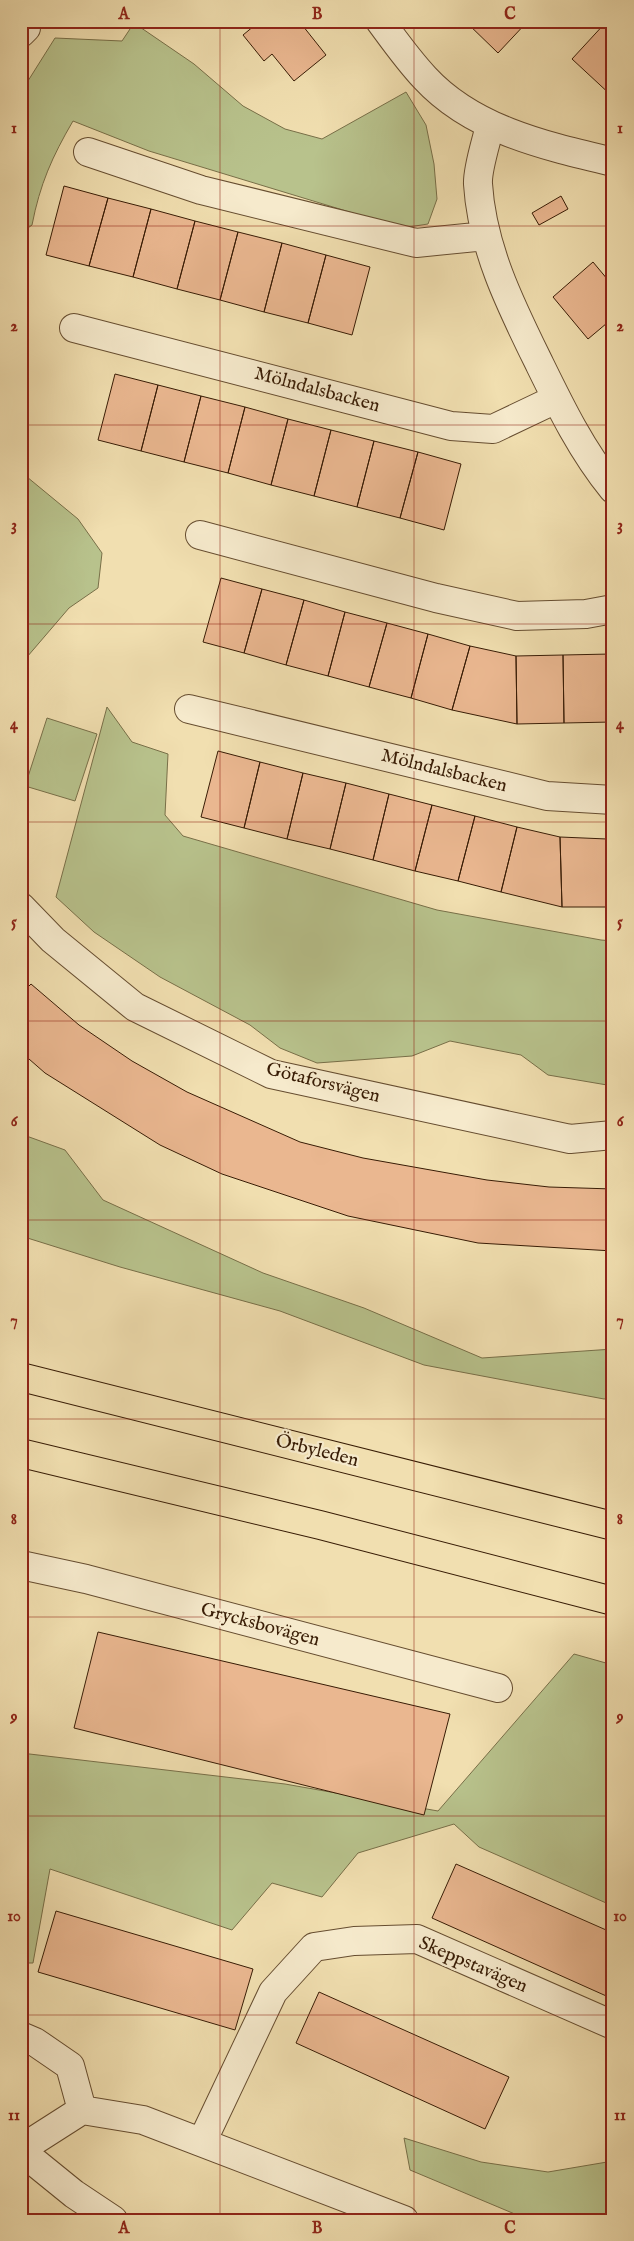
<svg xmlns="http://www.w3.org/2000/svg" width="634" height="2241" font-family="'IM FELL English',serif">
  <rect width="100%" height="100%" fill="#f1dfb0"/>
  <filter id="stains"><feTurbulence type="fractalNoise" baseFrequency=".004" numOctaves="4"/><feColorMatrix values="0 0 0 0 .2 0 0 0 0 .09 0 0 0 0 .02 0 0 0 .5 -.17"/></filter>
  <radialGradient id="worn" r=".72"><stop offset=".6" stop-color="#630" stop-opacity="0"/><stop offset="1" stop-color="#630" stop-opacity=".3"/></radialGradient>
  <path fill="#b8c28c" stroke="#786f48" d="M134,23L194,64L243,106L285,129L322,139L406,92L426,125L434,164L437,199L428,224L402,228L149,151L73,121C52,157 40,184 32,225L21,233V92L55,38L122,41Z
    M21,472L78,519L102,553L98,588L69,608L21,664Z
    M107,707L132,742L168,754L165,815L183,836L437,910L601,940L613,941V1086L548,1075L521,1055L450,1041L412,1056L317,1063L280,1048L250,1025L160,977L94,932L56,897Z
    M47,718L97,734L75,801L25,786Z
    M21,1134L65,1150L103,1200L263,1273L364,1308L482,1358L613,1349V1398L604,1399L424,1365L280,1311L120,1267L21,1236Z
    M574,1654L613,1665V1906L479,1847L454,1824L358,1853L322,1897L272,1883L232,1930L50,1869L33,1963H21V1753L285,1784L438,1811Z
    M404,2138L481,2162L548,2172L613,2161V2220H529L410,2170Z"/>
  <path fill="#eab790" stroke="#381c05" d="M260,21H299L326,55L294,81L272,54L264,61L243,35Z
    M465,21H528L498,53Z
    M607,21H613V97L572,59Z
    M64,186L108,198L89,266L46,255Z
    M561,196L568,209L539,225L532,213Z
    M108,198L151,209L133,277L89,266Z
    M151,209L195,221L177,289L133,277Z
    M195,221L238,232L220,300L177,289Z
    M238,232L282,243L264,312L220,300Z
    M282,243L326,255L308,323L264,312Z
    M326,255L370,267L352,335L308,323Z
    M593,262L613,286V318L588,339L553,297Z
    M115,374L158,385L141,451L98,440Z
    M158,385L201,396L184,462L141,451Z
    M201,396L245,407L228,473L184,462Z
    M245,407L288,419L271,485L228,473Z
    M288,419L331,430L314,496L271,485Z
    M331,430L374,441L357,507L314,496Z
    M374,441L418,452L400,518L357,507Z
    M418,452L461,464L444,530L400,518Z
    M221,578L262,589L244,653L203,642Z
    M262,589L304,600L286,665L244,653Z
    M304,600L345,612L328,676L286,665Z
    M345,612L387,623L369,687L328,676Z
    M387,623L428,634L411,698L369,687Z
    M428,634L470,646L452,710L411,698Z
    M470,646L516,656L517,724L452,710Z
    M611,654H613V722H612Z
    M611,654L612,722L564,723L563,655Z
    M563,655L564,723L517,724L516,656Z
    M218,751L260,762L244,828L201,817Z
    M260,762L303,773L287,839L244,828Z
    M303,773L346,783L330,849L287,839Z
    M346,783L389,794L373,860L330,849Z
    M389,794L432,805L415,871L373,860Z
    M432,805L475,816L458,881L415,871Z
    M475,816L517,827L501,892L458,881Z
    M517,827L560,837L562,907L501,892Z
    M560,837L607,839V907H562Z
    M607,839H613V907H607Z
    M31,984L79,1025L132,1061L187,1092L300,1142L363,1158L487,1180L549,1187L613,1189V1251L478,1243L348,1216L222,1174L160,1145L45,1073L21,1052V994Z
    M98,1632L450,1714L424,1815L74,1728Z
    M456,1864L613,1933V1999L432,1918Z
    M56,1911L253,1969L235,2030L38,1972Z
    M319,1992L509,2077L485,2129L296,2043Z"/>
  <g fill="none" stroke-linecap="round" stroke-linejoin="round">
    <g stroke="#664d30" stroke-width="30">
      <path id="minor" d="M380,21C394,40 408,60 425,78C473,130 546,146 613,162
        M21,33L26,28
        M490,125C487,140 477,169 478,184C482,249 512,308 540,365C561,408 582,451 613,489
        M88,152L201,190L416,243L486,236
        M74,328L451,426L493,429L556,399
        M200,535L436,598L517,616L586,614L613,609
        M189,709L547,796L613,800
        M21,907L53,940L135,1007L271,1074L570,1139L613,1135
        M21,1565L86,1579L498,1688
        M21,2036L35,2042L70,2066L82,2110
        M202,2142L273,1992L314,1947L354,1941L417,1939L613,2025
        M21,2149L82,2110L143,2120L404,2220
        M21,2151L74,2194L113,2220"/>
    </g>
    <g stroke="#381c05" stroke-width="30">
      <path id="major" d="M21,1377L613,1526
        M21,1453L320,1525L613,1601"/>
    </g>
    <use href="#minor" stroke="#f6eacc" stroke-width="28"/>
    <use href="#major" stroke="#f1dfb0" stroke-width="28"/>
  </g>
  <path fill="none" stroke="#8f2418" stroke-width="1" stroke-opacity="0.55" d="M220,21V2220M414,21V2220M21,226H613M21,425H613M21,624H613M21,822H613M21,1021H613M21,1220H613M21,1419H613M21,1617H613M21,1816H613M21,2015H613"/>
  <g text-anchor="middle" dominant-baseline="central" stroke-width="4.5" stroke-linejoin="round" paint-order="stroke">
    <g font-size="19" fill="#381c05" stroke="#f6eacc">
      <text transform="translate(317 390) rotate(15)">Mölndalsbacken</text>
      <text transform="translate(444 771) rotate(14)">Mölndalsbacken</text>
      <text transform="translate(323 1083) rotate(14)">Götaforsvägen</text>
      <text transform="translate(317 1451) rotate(14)">Örbyleden</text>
      <text transform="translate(260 1625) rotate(15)">Grycksbovägen</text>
      <text transform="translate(473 1965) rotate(23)">Skeppstavägen</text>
    </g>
  </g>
  <rect width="634" height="2241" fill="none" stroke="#f1dfb0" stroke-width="55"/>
  <rect x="28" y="28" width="578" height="2186" fill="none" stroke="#8f2418" stroke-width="2"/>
  <g font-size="16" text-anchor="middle" font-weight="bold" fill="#8f2418">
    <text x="124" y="19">A</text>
    <text x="317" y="19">B</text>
    <text x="510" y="19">C</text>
    <text x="14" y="133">1</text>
    <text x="620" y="133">1</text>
    <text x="14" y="331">2</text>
    <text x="620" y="331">2</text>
    <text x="14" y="530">3</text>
    <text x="620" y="530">3</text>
    <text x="14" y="729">4</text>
    <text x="620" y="729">4</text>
    <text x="14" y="927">5</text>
    <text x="620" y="927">5</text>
    <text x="14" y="1126">6</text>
    <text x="620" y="1126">6</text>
    <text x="14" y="1325">7</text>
    <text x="620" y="1325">7</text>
    <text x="14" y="1524">8</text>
    <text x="620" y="1524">8</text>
    <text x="14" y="1722">9</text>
    <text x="620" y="1722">9</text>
    <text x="14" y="1921">10</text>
    <text x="620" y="1921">10</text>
    <text x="14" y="2120">11</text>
    <text x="620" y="2120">11</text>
    <text x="124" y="2233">A</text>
    <text x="317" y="2233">B</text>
    <text x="510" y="2233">C</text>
  </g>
  <rect width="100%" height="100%" filter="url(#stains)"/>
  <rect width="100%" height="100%" fill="url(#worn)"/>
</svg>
